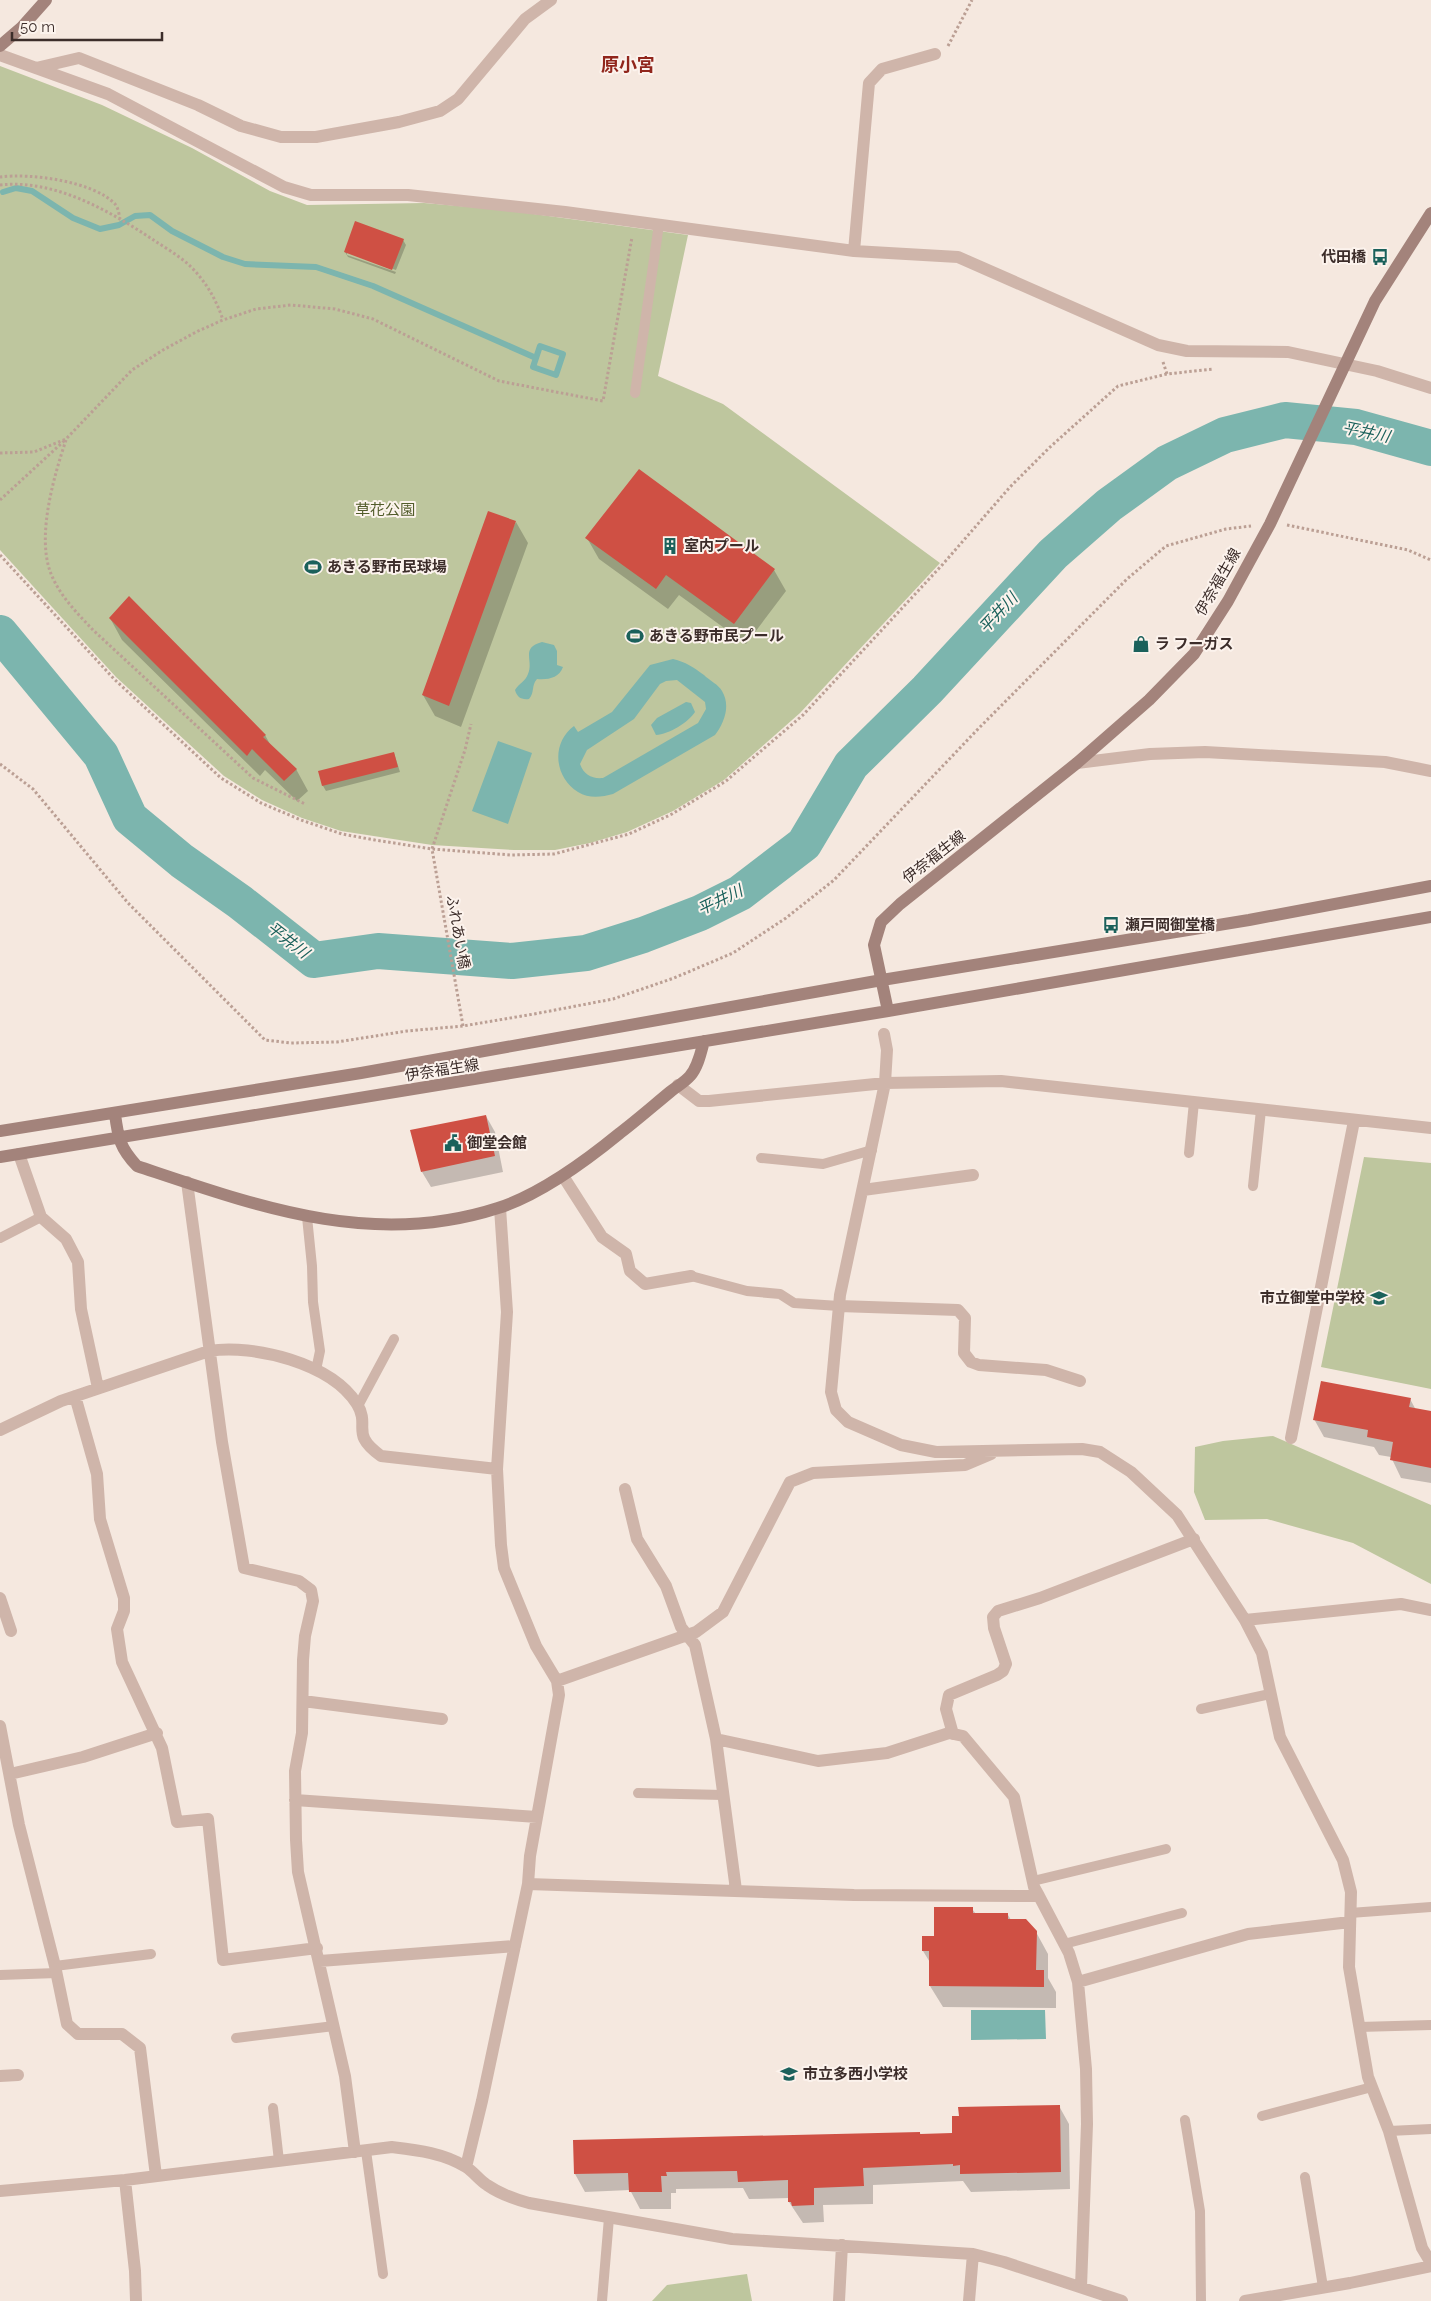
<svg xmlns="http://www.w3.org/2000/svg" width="1431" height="2301" font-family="Raleway,'Noto Sans JP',sans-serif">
  <rect width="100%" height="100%" fill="#f5e8df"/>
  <path fill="#bec69e" d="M0,66L102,105L192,148L270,191L307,205L424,203L504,210L688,235L658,376L723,404L940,563L800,713L724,780L673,811L627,832L590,843L555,850H514L432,845L341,831L302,818L262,800L224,776L116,677L0,550Z
    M1364,1157L1431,1163V1389L1321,1367Z
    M1273,1436L1431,1505V1584L1353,1543L1267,1519L1205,1520L1194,1492L1195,1447L1223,1441Z
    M747,2274L752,2301H652L667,2285Z"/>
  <path fill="#7cb5ae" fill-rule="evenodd" d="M542,642L554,645L557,651V665L563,667C559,678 548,680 537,679C531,686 535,692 529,699C521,700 517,697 515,690C519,683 525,682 528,674C534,660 520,648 542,642Z
    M673,659C686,662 693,667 704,675C709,680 719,685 722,691C731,706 724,723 715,735L613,794C602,797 589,799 578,792C554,777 551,743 574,726L578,732L612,712L650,665ZM677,680L705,702L706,709L698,723L603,778C592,779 584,775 580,764L587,750L634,719L660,684L666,681Z
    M686,702L691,703L695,712C688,723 669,734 656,735L651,725L657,718Z
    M498,741L532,753L508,824L472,811Z
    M971,2010H1045L1046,2039L971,2040Z"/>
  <path fill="#0003" d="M403,240L406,245L396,270L347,252V255L396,272L395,274L348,257L345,252Z
    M516,522L528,543L461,727L435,716L423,695Z
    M587,538L774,570L786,591L746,644L679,595L668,609L599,559Z
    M110,618L265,735L271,746L296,769L308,791L297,801L265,770L260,776L122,640Z
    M394,753L400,772L326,791L323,786L320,772Z
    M486,1116L495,1132L503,1172L431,1187L422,1172Z
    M1410,1399L1416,1410L1431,1413V1483L1401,1478L1391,1457L1379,1455L1374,1447L1324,1437L1314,1419Z
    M972,1909L976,1914L1008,1915L1011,1920L1036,1932L1048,1954V1978L1056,1992V2008L943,2007L930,1986L931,1964L923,1951L935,1937Z
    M1059,2106L1069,2124L1070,2189L971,2192L963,2181L873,2185V2204L823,2205L824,2222L803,2223L789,2202V2198L749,2199L743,2188L676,2189V2193H671V2209H640L630,2190L585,2192L575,2174L574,2141L920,2133L921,2135L954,2134Z"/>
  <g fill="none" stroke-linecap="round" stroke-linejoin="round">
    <path stroke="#7cb5ae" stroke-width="6" d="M3,192L16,188L32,191L73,218L100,229L119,225L135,216L150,215L172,231L223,257L245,264L316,267L373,286L536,358
      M540,346L563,354L556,375L533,367Z"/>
    <path stroke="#7cb5ae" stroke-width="36" d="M0,633L101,755L130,818L182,861L240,902L314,960L378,951L512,961L586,953L643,935L700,913L740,893L804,844L851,765L927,690L1053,554L1109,505L1167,463L1225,435L1285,420L1356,427L1431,448"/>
  </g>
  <path fill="#cf5044" d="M355,221L404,239L392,270L344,252Z
    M639,469L775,569L734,624L666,575L656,589L585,538Z
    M488,511L516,521L449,706L422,695Z
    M129,596L266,735L263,737L297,769L284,781L252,749L247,756L109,618Z
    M394,752L398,767L322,786L318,771Z
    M486,1115L495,1156L421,1172L410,1130Z
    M1321,1381L1411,1398L1409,1407L1431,1411V1468L1390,1460L1393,1442L1367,1437L1368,1430L1313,1420Z
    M934,1907H973V1913H1008V1919H1026L1037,1931L1036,1970H1044V1987L929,1986V1951H922V1936H934Z
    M1060,2105L1061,2172L960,2174V2165L953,2166V2164L863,2168L864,2186L814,2188V2205L792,2206L791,2202H788V2180L738,2182L737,2171L666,2172L667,2176H661L662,2192H629L628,2173L574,2174L573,2140L920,2132V2134L952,2133V2116H959L958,2107Z"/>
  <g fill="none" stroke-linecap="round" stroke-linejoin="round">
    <path stroke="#bb9f94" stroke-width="3" stroke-dasharray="2.5 2.5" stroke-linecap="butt" d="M948,46L972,0
      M0,177C30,173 93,181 115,204C118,207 119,214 120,219
      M0,185C54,179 108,210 152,239C164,247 178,255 189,265C205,280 216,299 223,320
      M1163,362L1167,374L1213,369
      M66,440C54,476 37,534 50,571C58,594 77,613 93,630L253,778L305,804
      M0,453L34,452L66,439L132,370L163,350L198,331L223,320L256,309L291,305L335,309L373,319L499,381L603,401L632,237
      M0,500L64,441
      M1287,525L1408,550L1431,560
      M0,555L114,679L221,778L261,803L301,820L342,834L375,840L432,849L511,855L554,854L629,834L672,814L726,781L803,715L943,564L1010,487L1049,448L1118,386L1167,374
      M0,764L33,789L128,903L265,1040L291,1043L337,1042L407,1031L463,1026L534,1014L613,999L674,978L733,953L786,918L834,880L978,729L1127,579L1166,546L1226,529L1251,526
      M463,1026L432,849L465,750L471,724"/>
    <path stroke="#cfb5aa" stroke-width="10" d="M635,393L659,224
      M1189,1153L1194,1102
      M761,1158L823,1164L872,1150
      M1253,1186L1261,1110
      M307,1217L312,1266L313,1302L320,1351L316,1370
      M0,1238L41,1217
      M691,1276L747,1291L780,1294L794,1303L839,1306
      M358,1406L394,1339
      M1201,1709L1270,1694
      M638,1793L723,1795
      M1033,1881L1166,1849
      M1350,1913L1431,1907
      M1064,1944L1182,1913
      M55,1966L151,1954
      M0,1975L57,1973
      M1359,2027L1431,2025
      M236,2038L334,2026
      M273,2108L279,2161
      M1262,2116L1372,2087
      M1185,2120L1200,2211L1201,2301
      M1389,2131L1431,2129
      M366,2151L383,2274
      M1305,2177L1323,2287
      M602,2301L609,2218"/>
    <path stroke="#cfb5aa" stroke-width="12" d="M0,55L108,94L284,187L311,195H408L565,212L854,251L958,257L1158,345L1187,351L1288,352L1377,371L1431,388
      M36,68L79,58L198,105L241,126L281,137H316L399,122L440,111L458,99L525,19L551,0
      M854,251L869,83L882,69L935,54
      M1077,763L1150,754L1205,752L1385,762L1431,771
      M884,1034L887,1050L885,1083L840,1295L831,1392L836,1410L848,1422L901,1445L936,1452L1082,1449L1100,1452L1131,1472L1177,1515L1245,1620L1262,1653L1280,1737L1343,1860L1351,1892L1349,1967L1368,2077L1389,2131L1422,2248L1431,2263
      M678,1085L699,1101H709L885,1083L1001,1081L1431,1128
      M19,1154L41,1217L66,1239L78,1262L81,1309L98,1388
      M563,1176L602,1237L626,1254L630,1271L645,1284L691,1276
      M187,1182L222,1442L244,1568L299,1581L311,1590L313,1601L305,1636L303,1660L302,1733L295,1771L296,1840L298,1872L345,2076L355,2152
      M863,1190L973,1175
      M839,1306L958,1310L965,1318L964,1353L971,1362L979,1365L1046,1370L1080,1381
      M75,1396L97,1474L100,1519L124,1598V1611L117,1629L122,1662L162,1748L177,1822L208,1819L223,1960L317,1948
      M0,1430L61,1401L209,1351C254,1344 331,1363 357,1404C371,1427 349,1433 381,1456L497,1469
      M1291,1438L1354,1121
      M625,1489L637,1539L666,1586L681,1627L687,1635L696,1632L723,1612L790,1482L813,1473L965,1465L991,1454
      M0,1598L11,1631
      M1245,1620L1401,1604L1431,1610
      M557,1681L687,1635L695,1645L716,1739L818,1761L887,1753L949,1733L963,1736L1014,1797L1034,1887L1039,1896
      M303,1701L442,1719
      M0,1726L19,1825L55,1966L67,2024L78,2034H122L140,2048L156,2176
      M953,1734L946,1709L949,1695L997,1675L1003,1671L1006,1664L994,1628L993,1617L998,1611L1040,1598L1194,1539
      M716,1739L736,1890
      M10,1774L83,1757L157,1733
      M295,1800L537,1817
      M528,1884L854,1895L1039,1896L1069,1953L1078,1982L1086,2069L1087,2124L1081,2287
      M320,1961L515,1946
      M1078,1982L1248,1934L1350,1922
      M0,2076L18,2075
      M466,2167L482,2101L528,1884L530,1856L559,1695L557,1681L536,1646L504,1568L501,1545L497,1469L507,1312L500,1208
      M125,2180L135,2271L136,2301
      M0,2191L125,2180L392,2147C417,2150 444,2153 466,2167C474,2172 479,2180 487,2185C500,2194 514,2199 529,2203L732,2239L973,2254L1004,2262L1122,2301
      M839,2301L842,2245
      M969,2301L973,2254
      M1245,2301L1350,2283L1431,2266"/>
    <path stroke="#a3837b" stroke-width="12" d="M0,46L22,27L46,0
      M888,1011L874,945L881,922L900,904L1077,763L1149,700L1194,654L1228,601L1270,524L1375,301L1431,213
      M115,1114C118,1138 120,1148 137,1166C257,1206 372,1249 498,1208C539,1195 587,1160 620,1133C637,1120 653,1106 670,1092C676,1087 685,1082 690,1076C698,1067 701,1052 704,1041
      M0,1131L361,1073L882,980L1249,920L1431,886
      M0,1157L888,1011L1431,917"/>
  </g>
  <defs>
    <g id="bus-bare" transform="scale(1.35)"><path d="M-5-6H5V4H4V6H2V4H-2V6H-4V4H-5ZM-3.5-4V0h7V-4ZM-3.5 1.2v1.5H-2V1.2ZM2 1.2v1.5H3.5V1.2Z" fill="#1b615b" stroke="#fcf3ed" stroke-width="2.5" paint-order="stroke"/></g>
    <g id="building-bare" transform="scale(1.35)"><path d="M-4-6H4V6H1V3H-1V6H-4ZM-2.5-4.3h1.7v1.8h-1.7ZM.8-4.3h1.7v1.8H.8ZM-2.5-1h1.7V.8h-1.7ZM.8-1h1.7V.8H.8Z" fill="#1b615b" stroke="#fcf3ed" stroke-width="2.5" paint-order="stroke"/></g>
    <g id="stadium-bare" transform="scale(1.35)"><path d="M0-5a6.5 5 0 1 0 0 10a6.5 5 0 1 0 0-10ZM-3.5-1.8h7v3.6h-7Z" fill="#1b615b" stroke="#fcf3ed" stroke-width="2.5" paint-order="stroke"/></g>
    <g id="shop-bare" transform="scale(1.35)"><path d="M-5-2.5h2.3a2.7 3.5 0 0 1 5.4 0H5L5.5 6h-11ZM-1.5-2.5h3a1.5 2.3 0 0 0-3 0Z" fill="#1b615b" stroke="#fcf3ed" stroke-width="2.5" paint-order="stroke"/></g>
    <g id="civic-bare" transform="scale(1.35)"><path d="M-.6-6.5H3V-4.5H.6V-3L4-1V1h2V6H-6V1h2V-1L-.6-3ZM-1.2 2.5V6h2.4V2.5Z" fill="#1b615b" stroke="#fcf3ed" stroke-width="2.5" paint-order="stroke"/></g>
    <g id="school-bare" transform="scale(1.35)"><path d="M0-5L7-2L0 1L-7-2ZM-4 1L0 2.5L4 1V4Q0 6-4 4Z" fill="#1b615b" stroke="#fcf3ed" stroke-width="2.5" paint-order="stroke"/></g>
  </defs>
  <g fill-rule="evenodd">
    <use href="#bus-bare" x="1380" y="257"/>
    <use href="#building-bare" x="670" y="546"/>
    <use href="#stadium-bare" x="313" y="567"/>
    <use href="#stadium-bare" x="635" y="636"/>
    <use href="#shop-bare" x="1141" y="644"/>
    <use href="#bus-bare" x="1111" y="925"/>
    <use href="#civic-bare" x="453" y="1143"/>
    <use href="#school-bare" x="1379" y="1298"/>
    <use href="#school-bare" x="789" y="2074"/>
  </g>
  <g text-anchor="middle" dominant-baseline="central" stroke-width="4" stroke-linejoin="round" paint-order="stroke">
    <g font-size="15" font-weight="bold" fill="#3c2d2a" stroke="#fcf3ed" text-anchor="start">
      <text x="1366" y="257" text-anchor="end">代田橋</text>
      <text x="684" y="546">室内プール</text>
      <text x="327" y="567">あきる野市民球場</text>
      <text x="649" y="636">あきる野市民プール</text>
      <text x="1155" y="644">ラ フーガス</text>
      <text x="1125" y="925">瀬戸岡御堂橋</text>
      <text x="467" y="1143">御堂会館</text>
      <text x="1365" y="1298" text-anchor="end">市立御堂中学校</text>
      <text x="803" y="2074">市立多西小学校</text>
    </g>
    <g font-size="15" fill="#525c2b" stroke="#fcf3ed">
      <text x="385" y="510">草花公園</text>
    </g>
    <g font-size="15" fill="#3c2d2a" stroke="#fcf3ed">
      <text transform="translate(1218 582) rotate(-60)">伊奈福生線</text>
      <text transform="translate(934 857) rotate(-38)">伊奈福生線</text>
      <text transform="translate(458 932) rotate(80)">ふれあい橋</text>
      <text transform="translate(442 1070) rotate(-9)">伊奈福生線</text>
    </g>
    <g font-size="16" font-style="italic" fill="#1b615b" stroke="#fcf3ed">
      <text transform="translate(1366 432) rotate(12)">平井川</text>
      <text transform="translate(998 613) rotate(-47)">平井川</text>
      <text transform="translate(720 900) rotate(-26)">平井川</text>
      <text transform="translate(288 940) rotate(38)">平井川</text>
    </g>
    <g font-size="18" font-weight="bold" fill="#91261c" stroke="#fcf3ed">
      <text x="628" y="64">原小宮</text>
    </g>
  </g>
  <path d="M12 32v8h150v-8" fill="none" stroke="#3c2d2a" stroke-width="2.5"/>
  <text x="20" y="32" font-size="15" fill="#3c2d2a" stroke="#fcf3ed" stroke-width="4" paint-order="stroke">50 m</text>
</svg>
